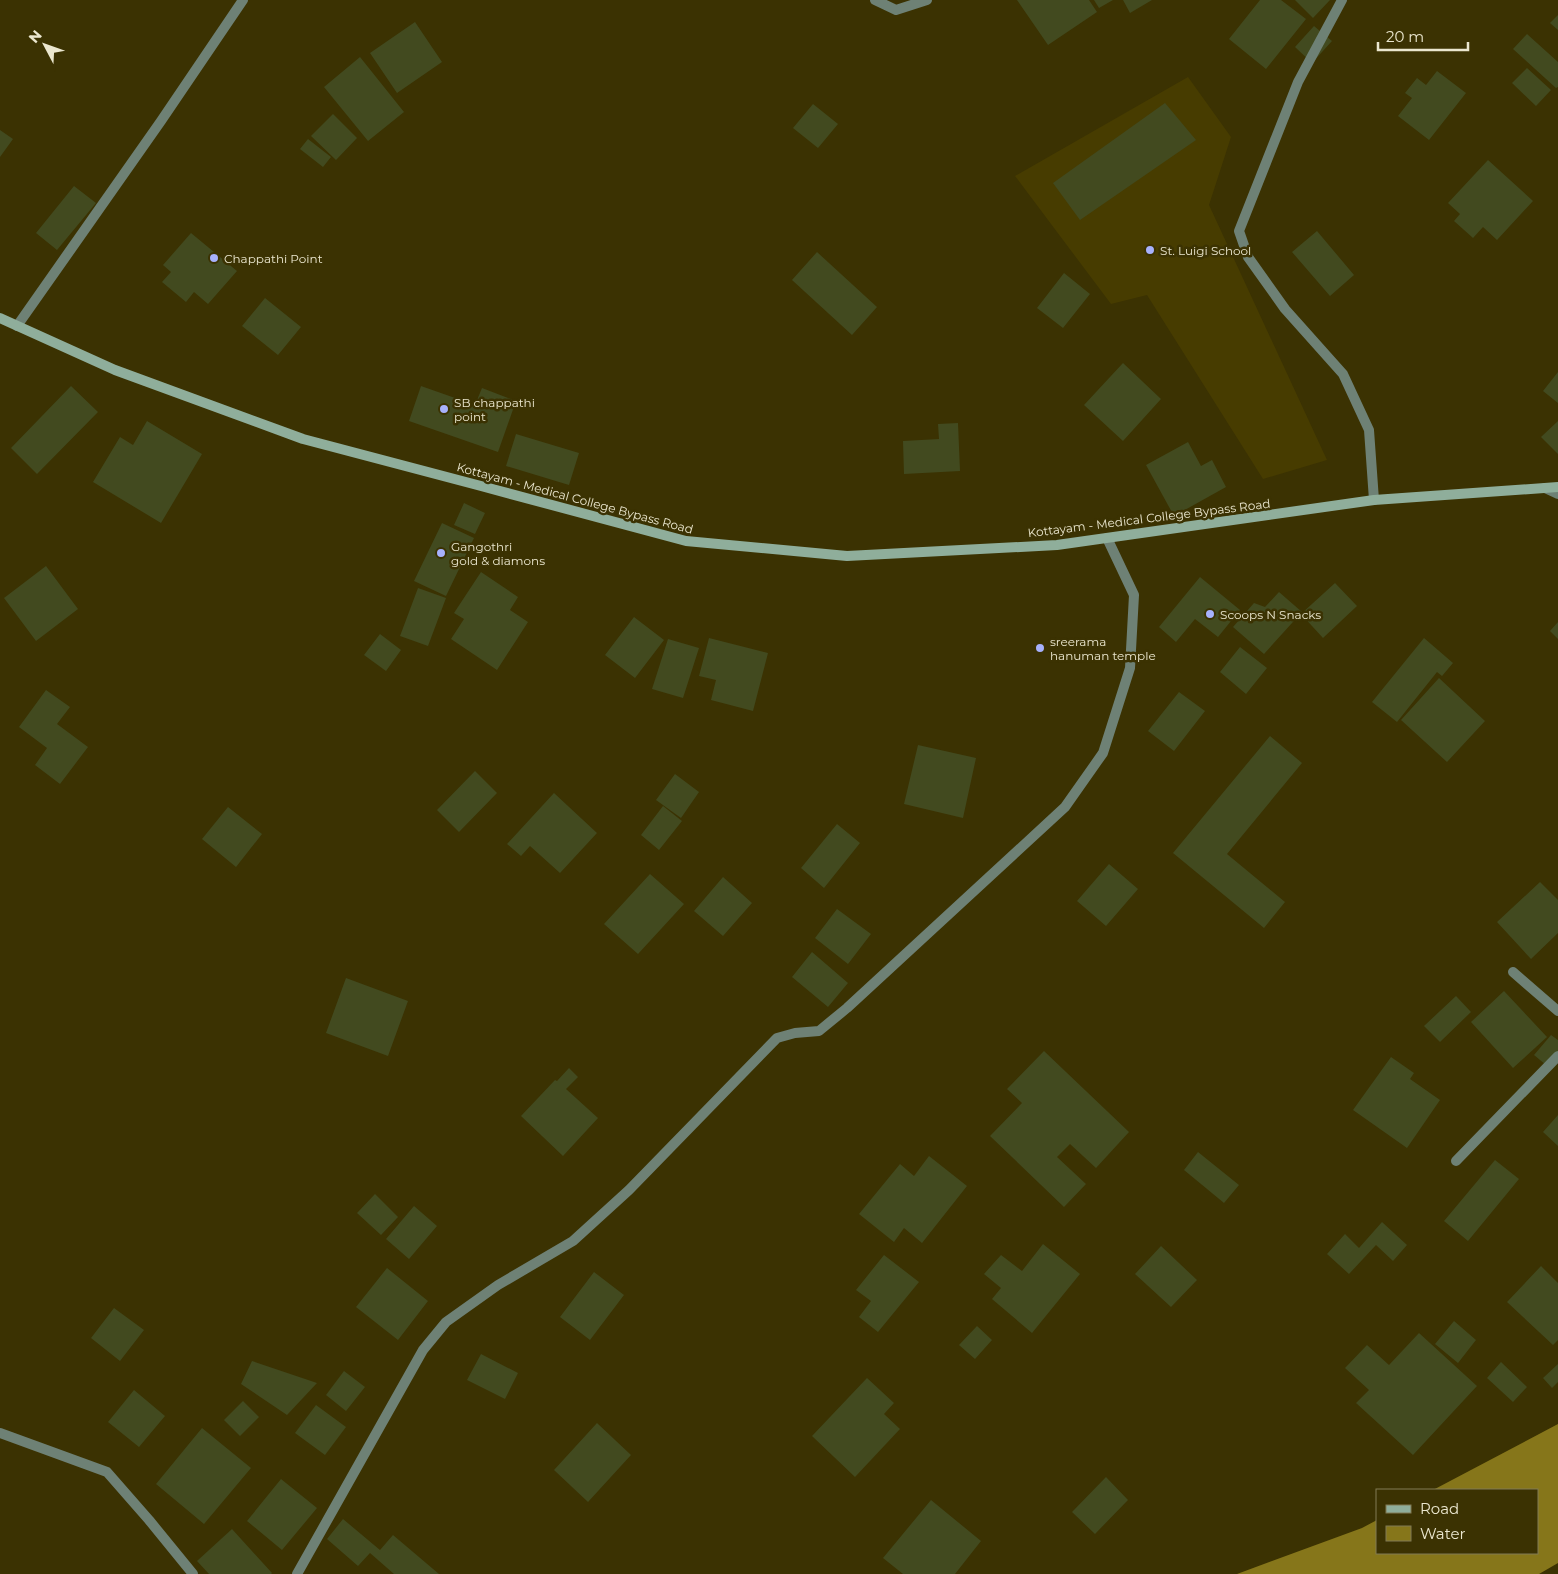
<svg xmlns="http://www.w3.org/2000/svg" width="1558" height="1574" font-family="Montserrat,sans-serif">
  <rect width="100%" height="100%" fill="#3b3202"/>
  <path fill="#473c00" d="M1188,77L1231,137L1209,205L1327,460L1263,479L1147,295L1111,304L1015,176Z"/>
  <path fill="#86761a" d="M1558,1424V1563L1539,1574H1237L1362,1528L1377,1520V1553H1537V1490H1433Z"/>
  <path fill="#424a1f" d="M1017,0H1089L1097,12L1048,45Z
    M1094,0H1113L1099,8Z
    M1123,0H1152L1130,13Z
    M1260,0H1281L1306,19L1266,69L1229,39Z
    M1295,0H1330L1313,18Z
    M1558,15V30L1550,23Z
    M415,22L442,62L397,93L370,53Z
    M1314,26L1332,41L1312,63L1295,47Z
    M1527,34L1558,62V87L1556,88L1513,49Z
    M360,57L404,112L368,141L324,87Z
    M1527,68L1551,90L1536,106L1512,83Z
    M1437,71L1466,93L1429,140L1398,116L1412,98L1405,93L1417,78L1426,85Z
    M1165,103L1196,140L1080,220L1053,183Z
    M813,104L838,124L818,148L793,128Z
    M333,114L357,138L336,160L311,136Z
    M0,130L13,139L0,157Z
    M308,139L331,157L323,167L300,149Z
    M1488,160L1533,201L1497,240L1483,227L1473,238L1454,221L1460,214L1448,203Z
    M74,186L96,203L57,250L36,233Z
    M1317,231L1354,275L1330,296L1292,252Z
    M191,233L237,271L208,304L194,292L186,302L162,282L171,272L163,265Z
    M817,252L877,307L852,335L792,280Z
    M1064,273L1090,294L1063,328L1037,308Z
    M265,298L301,327L278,355L242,326Z
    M1123,363L1161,399L1123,441L1084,405Z
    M1558,372V403L1543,391Z
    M71,386L98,412L37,474L11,448Z
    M421,386L475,405L482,388L516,401L498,452L409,421Z
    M147,421L202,454L161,523L93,482L120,437L133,445Z
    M1558,421V454L1541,437Z
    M958,423L960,471L904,474L903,441L939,439L938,424Z
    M516,434L579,453L569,485L506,466Z
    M1188,442L1201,466L1212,460L1226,487L1174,516L1146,465Z
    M464,503L485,513L475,534L454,525Z
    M442,523L474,538L446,596L414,581Z
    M46,566L78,609L36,641L4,598Z
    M481,572L518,597L510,610L528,622L497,670L451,639L464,619L454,613Z
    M1200,577L1240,610L1218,637L1195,619L1176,642L1159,627Z
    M1335,583L1357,606L1323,638L1301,614Z
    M418,588L446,598L428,646L400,636Z
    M1279,592L1302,612L1264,654L1233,627L1254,603L1265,607Z
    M634,617L664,640L635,678L605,655Z
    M1558,622V639L1550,631Z
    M380,634L401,650L386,671L364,655Z
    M709,638L768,653L753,711L711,700L716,680L699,676Z
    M1424,638L1453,663L1442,676L1437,672L1397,722L1372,702Z
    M668,639L699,648L683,698L652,689Z
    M1240,647L1267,668L1246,694L1220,672Z
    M1439,678L1485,721L1447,762L1401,720Z
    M46,690L70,707L57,724L88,747L60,784L35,765L47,748L19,727Z
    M1179,692L1205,711L1174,751L1148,731Z
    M1270,736L1302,763L1227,854L1285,902L1264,928L1173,853Z
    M918,745L976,758L963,818L904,804Z
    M475,771L497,793L459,832L437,810Z
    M675,774L699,792L681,818L656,800Z
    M554,793L597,833L560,873L530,846L521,856L507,844Z
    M663,806L682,821L659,850L641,835Z
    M228,807L262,834L236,867L202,839Z
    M837,824L860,843L824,888L801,868Z
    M1109,864L1138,889L1106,926L1077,901Z
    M650,874L684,904L638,954L604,924Z
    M723,877L752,903L723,936L694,911Z
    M1540,882L1558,900V933L1531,959L1497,922Z
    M837,909L871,934L848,964L815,938Z
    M812,952L848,983L828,1007L792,977Z
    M346,978L408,1001L388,1056L326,1033Z
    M1504,991L1547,1037L1513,1068L1471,1022Z
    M1456,996L1471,1012L1440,1042L1424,1026Z
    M1551,1035L1558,1040V1051L1546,1065L1534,1055Z
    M1044,1051L1129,1132L1096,1168L1070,1144L1057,1157L1086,1184L1064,1207L990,1136L1022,1103L1007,1089Z
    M1391,1057L1414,1073L1410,1079L1440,1100L1407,1148L1353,1110Z
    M569,1068L578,1077L566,1089L598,1118L563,1156L521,1116L555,1080L557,1081Z
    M1558,1115V1146L1543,1132Z
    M1198,1152L1239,1185L1224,1203L1184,1170Z
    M929,1156L967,1186L922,1243L904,1228L894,1242L859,1214L900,1164L914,1176Z
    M1495,1160L1519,1179L1468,1241L1444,1221Z
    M375,1194L398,1217L381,1235L357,1213Z
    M414,1206L437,1226L409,1259L386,1239Z
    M1382,1222L1407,1245L1393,1261L1376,1245L1349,1274L1327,1254L1345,1234L1359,1248Z
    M1043,1244L1080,1274L1032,1333L992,1299L1001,1288L984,1274L1001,1255L1022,1271Z
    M1161,1246L1197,1280L1171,1307L1135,1274Z
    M884,1255L919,1282L878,1332L859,1317L871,1301L856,1290Z
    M1541,1266L1558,1283V1340L1553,1345L1507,1302Z
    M387,1268L428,1301L398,1340L356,1307Z
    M594,1272L624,1295L590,1340L560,1317Z
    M114,1308L144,1330L120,1361L91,1338Z
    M1454,1321L1476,1340L1458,1363L1435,1344Z
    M977,1326L992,1340L975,1359L959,1345Z
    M1419,1333L1477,1386L1413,1455L1356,1403L1369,1390L1345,1368L1367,1345L1389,1365Z
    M481,1354L518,1373L505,1399L467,1380Z
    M252,1361L317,1383L287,1415L241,1384Z
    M1501,1362L1527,1387L1513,1402L1487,1378Z
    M1558,1364V1382L1552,1388L1543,1378Z
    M344,1371L365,1387L346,1411L326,1395Z
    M867,1378L894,1403L884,1414L900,1429L855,1477L812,1436Z
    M134,1390L165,1416L139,1447L108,1422Z
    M243,1401L259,1417L240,1436L224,1420Z
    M316,1405L346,1427L325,1455L295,1433Z
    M597,1423L631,1455L588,1502L554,1470Z
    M202,1428L251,1468L204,1524L156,1484Z
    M1106,1477L1128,1500L1095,1534L1072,1512Z
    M281,1479L317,1508L282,1550L247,1521Z
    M931,1500L981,1541L955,1574H903L883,1558Z
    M343,1519L380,1550L393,1535L439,1574H394L370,1553L358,1566L327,1539Z
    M232,1529L272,1573L271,1574H209L197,1561Z"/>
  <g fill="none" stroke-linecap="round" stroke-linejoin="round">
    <path stroke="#6e8175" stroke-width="10" d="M1513,972L1558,1011"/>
    <path stroke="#6e8175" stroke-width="10" d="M875,0L896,10L927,0
      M1342,0L1298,82L1239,231L1248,257L1285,309L1343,374L1369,430L1374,500
      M17,326L161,121L243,0
      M1545,488L1558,494
      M1456,1161L1558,1056
      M0,1433L107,1472L149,1520L193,1574
      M297,1574L423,1350L446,1322L498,1285L573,1241L629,1190L777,1038L795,1033L819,1031L847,1008L1065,807L1103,753L1130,668L1134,595L1107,538"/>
    <path stroke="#8fae9b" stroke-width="10" d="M0,318L115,370L303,439L481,486L686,541L847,556L1057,545L1374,500L1558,487"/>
  </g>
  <g fill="#a7b1fc" stroke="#3b3202" stroke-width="2">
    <circle cx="1150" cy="250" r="5"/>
    <circle cx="214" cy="258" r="5"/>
    <circle cx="444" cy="409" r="5"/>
    <circle cx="441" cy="553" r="5"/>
    <circle cx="1210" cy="614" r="5"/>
    <circle cx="1040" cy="648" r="5"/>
  </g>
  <g text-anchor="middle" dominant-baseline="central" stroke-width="5" stroke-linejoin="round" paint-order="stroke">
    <g font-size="12" fill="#ebe7cf" stroke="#3b3202" text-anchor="start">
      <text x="1160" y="250">St. Luigi School</text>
      <text x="224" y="258">Chappathi Point</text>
      <text x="454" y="402">SB chappathi<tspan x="454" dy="14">point</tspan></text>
      <text x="451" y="546">Gangothri<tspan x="451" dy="14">gold &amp; diamons</tspan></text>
      <text x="1220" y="614">Scoops N Snacks</text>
      <text x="1050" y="641">sreerama<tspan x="1050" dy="14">hanuman temple</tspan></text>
    </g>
    <g font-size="12" fill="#ebe7cf" stroke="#3b3202">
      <text transform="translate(575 498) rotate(15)">Kottayam - Medical College Bypass Road</text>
      <text transform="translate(1149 518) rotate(-7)">Kottayam - Medical College Bypass Road</text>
    </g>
  </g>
  <rect x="1376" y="1489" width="162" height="65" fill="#3b3202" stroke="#817a54"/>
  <rect x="1386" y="1505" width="25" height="8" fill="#8fae9b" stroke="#817a54"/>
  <text x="1420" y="1514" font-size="15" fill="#ebe7cf">Road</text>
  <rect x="1386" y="1526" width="25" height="15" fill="#86761a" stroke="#817a54"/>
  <text x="1420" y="1539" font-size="15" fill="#ebe7cf">Water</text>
  <g transform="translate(45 45) rotate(311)" stroke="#3b3202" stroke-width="4" paint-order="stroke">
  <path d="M0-4L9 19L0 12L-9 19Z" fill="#ebe7cf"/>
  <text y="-8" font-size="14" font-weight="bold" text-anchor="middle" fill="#ebe7cf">N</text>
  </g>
  <path d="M1378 42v8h90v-8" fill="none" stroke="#ebe7cf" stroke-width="2.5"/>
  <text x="1386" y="42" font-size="15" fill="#ebe7cf" stroke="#3b3202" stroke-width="4" paint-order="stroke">20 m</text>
</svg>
